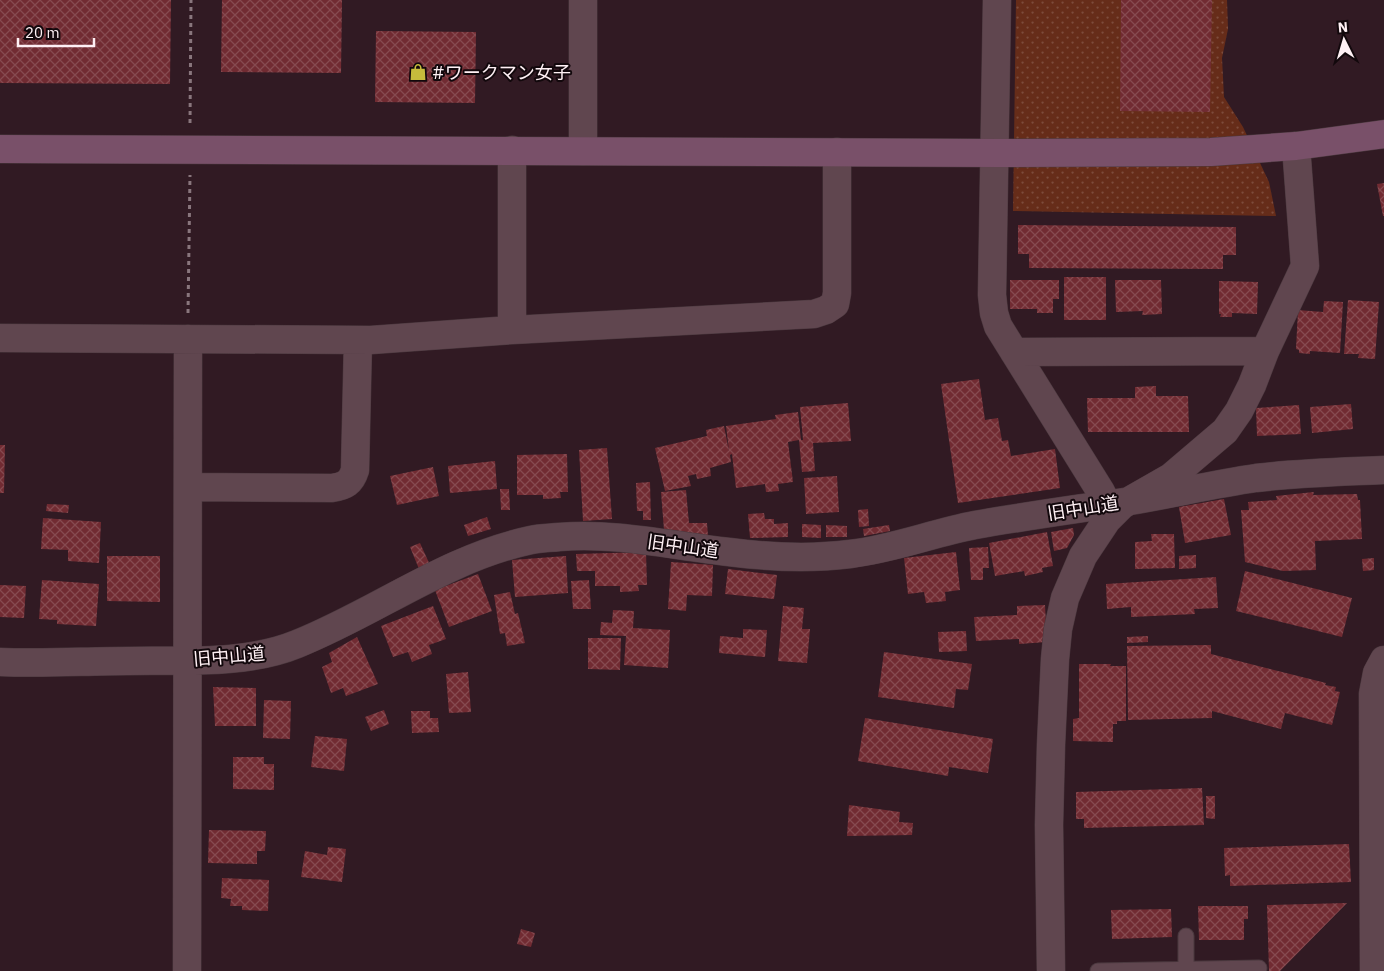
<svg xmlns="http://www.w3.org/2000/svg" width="1384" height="971" font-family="'IBM Plex Sans','Noto Sans JP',sans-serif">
  <defs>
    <pattern id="grass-dots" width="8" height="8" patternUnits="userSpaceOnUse" patternTransform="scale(1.25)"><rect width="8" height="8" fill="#662c19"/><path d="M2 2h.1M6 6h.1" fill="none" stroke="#7d4b3b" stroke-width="1.8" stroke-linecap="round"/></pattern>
    <pattern id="building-cross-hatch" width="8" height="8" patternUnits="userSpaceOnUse" patternTransform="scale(1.25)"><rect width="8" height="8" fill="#712b32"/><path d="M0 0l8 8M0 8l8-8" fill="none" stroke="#864a50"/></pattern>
  </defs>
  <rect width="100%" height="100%" fill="#311a23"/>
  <path fill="url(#grass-dots)" d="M1016,0H1227L1228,29L1222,58L1224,97L1243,127L1269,182L1276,216L1013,211Z"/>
  <path fill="url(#building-cross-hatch)" d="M0,0H171L170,84L0,83Z
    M222,0H342L341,73L221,72Z
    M1121,0H1212L1210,112L1120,111Z
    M376,31L476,32L475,103L375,102Z
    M1384,183V216H1383L1377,184Z
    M1018,225L1236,227V255H1223V269L1029,268V254H1018Z
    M1064,277H1106V320H1064Z
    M1010,280H1059V299H1053V313H1037V309H1010Z
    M1115,280H1161L1162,314L1142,315L1143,311L1116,312Z
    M1219,281L1258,282L1257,314L1232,313V317H1220L1221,314H1219Z
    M1348,300L1379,302L1375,359L1358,358L1359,354H1344Z
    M1324,301L1343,302L1340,353L1310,351V354L1299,353V350L1296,349L1298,310L1323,312Z
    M979,379L985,420L998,418L1002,441L1008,440L1011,456L1055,449L1060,488L958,503L941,384Z
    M1156,386V396H1188L1189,432H1088L1087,398H1135V387Z
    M848,403L851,441L813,443L815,471L802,472L799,440L788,442L793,482L778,484L779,491L766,492L765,484L736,488L732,454L730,455L731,462L710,468L711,476L697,479L696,474L688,476L691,486L665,491L655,448L707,436L706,430L724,426L729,451L726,426L776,419L775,415L798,412L801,440H803L800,407Z
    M1351,404L1353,429L1312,433L1310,407Z
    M1299,405L1301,434L1257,436L1256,408Z
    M0,445H5L4,493H0Z
    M607,448L612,519L583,521L579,450Z
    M567,454L568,492H560L561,498L543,499V495H517V455Z
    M495,461L497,489L450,493L448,466Z
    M433,467L439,496L397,505L390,476Z
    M837,476L839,512L806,514L804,478Z
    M650,482L651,520H643V511H637L636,483Z
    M500,489H509L510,510H501Z
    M686,490L689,523H707L708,536L664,530L661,492Z
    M1314,492L1313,495L1357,494L1358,500H1360L1362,539L1315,541L1316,570L1283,571L1245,562L1241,510H1249L1248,502L1277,500L1276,496Z
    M1224,499L1231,535L1185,543L1179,507Z
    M47,504L69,505L68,513L46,511Z
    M868,509L869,526L859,527L858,510Z
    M764,513L765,519H774V524L788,523V537L750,538L748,514Z
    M487,517L491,529L468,536L464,525Z
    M43,518L101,522L99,563L68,561V550L41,549Z
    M802,524L821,525V538L802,537Z
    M826,525L847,526V537H826Z
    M889,525L890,531L864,536L863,529Z
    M1073,528L1074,535L1067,548L1054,551L1051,532Z
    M1047,532L1053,566L1042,568L1043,572L1025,576L1024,571L995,576L989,543Z
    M1151,534H1174L1175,568L1135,569V542L1152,541Z
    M420,543L430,565L419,569L410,547Z
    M988,547L989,568H983V580H971L969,548Z
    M646,552L647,585H638L639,591L620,592V586H595V571H577L576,554Z
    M956,552L960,590L945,592L946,601L926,603L924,592L908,594L904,558Z
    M1196,555V568L1179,569V556Z
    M107,556H160V602L107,601Z
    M566,556L568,593L515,597L512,560Z
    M1374,558V570L1363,571L1362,559Z
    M671,562L713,565L712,596L687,595L686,611L668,609Z
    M728,569L777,575L774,599L725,594Z
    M1245,571L1352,598L1342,637L1236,611Z
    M478,574L492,611L449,627L435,590Z
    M1216,577L1218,608L1194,609L1195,614L1131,617V607L1107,609L1106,584Z
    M42,580L99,584L96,626L57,624V620L39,619Z
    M589,580L591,609H573L571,581Z
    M0,585L26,586L24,618L0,617Z
    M510,592L515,614L518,613L525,643L507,646L505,633L500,634L494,595Z
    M1045,605L1047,642L1019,644V639L976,641L974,617L1017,615V606Z
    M433,606L446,639L429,645L432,654L412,662L408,652L393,657L381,626Z
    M783,606L804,608L802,629H810L807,663L778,661Z
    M613,610L634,611L633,628L670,630L668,668L624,665L626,636L600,635L601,622L612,623Z
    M743,629L767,630L765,657L719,653L720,636L743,638Z
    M966,631L967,651L939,652L938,632Z
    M1148,636V642L1127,643V637Z
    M357,637L378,684L346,696L343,688L331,693L322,667L332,662L329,653Z
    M588,638H621L620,670L588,669Z
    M1211,645V654L1326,683L1325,685L1336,687L1335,691L1340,692L1332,725L1285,713L1281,729L1212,711V718L1128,720L1127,646Z
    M884,652L972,664L968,690L956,689L954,708L878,697Z
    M1079,664H1111L1110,666H1126V721H1117V724H1113V742L1073,741V719L1079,718Z
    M468,672L471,712L449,713L446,674Z
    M213,687L256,688V726H215Z
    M264,700L291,701L290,739L263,738Z
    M384,710L389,724L371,731L365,717Z
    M411,711H430V718H438L439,732L412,733Z
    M865,718L993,739L988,773L949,767L948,776L858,761Z
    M315,736L347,739L344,771L311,767Z
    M233,757H264V764H274V790L233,789Z
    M1202,788L1204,825L1084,828V819H1076V792Z
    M1206,796H1215V819L1206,818Z
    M849,805L900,812L899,822L913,823L912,835L847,836Z
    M209,830L266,831L265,851H257V864L208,863Z
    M1349,844L1351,882L1230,886V875L1225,876L1224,848Z
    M328,847L346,849L342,882L301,877L305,851L327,855Z
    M222,878L269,880L268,911L242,910V906H230L231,899L221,898Z
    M1347,903L1280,971H1269L1267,905Z
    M1198,906H1248V919H1244V940H1199Z
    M1171,909L1172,937L1112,939L1111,910Z
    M521,929L535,933L531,947L517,944Z"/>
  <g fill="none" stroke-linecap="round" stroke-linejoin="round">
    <g stroke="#4b393f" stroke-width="17">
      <path id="lane" d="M1186,936V969
        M1098,971L1259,968"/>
    </g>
    <g stroke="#4b393f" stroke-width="29">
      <path id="street" d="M583,0V151
        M997,0L992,295L994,313L998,326L1101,492L1107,504
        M512,150V330
        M0,338L371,340L512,330L814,314L826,310L835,304L837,293V152
        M1014,352L1265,351
        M188,487L332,488C345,486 351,483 355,470L358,340
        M0,662C43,664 86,661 128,661C183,660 246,665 297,644C377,612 446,558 531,540C540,538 550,538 559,537C617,532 672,546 729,552C768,557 811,559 850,554C893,549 933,533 975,525C1026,516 1078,509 1130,501C1172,494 1214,484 1256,478C1298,473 1341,472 1384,470
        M187,971L188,339
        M1051,971L1049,825L1051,745L1055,659L1058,629L1065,598L1083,556L1107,520L1122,505L1171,477L1225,431L1239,411L1252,385L1265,351L1305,266L1296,146
        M1374,971L1373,694L1377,673L1384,660"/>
    </g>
    <g stroke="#4b393f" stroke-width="29">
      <path id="secondary" d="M0,149L995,153L1211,152L1296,146L1384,134"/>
    </g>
    <path stroke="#89767d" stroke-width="3" stroke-dasharray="4 4" stroke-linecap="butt" d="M190,123L191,0
      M188,313L190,175"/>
    <use href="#lane" stroke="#60464f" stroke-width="15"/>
    <use href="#street" stroke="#60464f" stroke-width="28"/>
    <use href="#secondary" stroke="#795069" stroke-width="28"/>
  </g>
  <defs>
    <g id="shop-bare" transform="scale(1.35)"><path d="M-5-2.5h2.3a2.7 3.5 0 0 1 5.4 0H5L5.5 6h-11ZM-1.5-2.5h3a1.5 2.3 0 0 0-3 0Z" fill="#c6bc3c" stroke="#12080c" stroke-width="2.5" paint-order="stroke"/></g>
  </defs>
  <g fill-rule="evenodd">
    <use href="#shop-bare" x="418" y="72"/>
  </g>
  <g text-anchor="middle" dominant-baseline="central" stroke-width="4" stroke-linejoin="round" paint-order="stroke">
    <g font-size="18" fill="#fef0f4" stroke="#12080c" text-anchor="start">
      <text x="432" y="72">#ワークマン女子</text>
    </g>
    <g font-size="18" fill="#fef0f4" stroke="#12080c">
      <text transform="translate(1083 508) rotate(-9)">旧中山道</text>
      <text transform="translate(683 546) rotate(8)">旧中山道</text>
      <text transform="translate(229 656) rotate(-5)">旧中山道</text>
    </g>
  </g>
  <g transform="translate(1344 40) rotate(355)" stroke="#12080c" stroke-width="4" paint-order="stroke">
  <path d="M0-4L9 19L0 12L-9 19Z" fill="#fef0f4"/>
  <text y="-8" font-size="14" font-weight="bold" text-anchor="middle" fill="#fef0f4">N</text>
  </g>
  <path d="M18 38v8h76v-8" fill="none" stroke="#fef0f4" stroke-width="2.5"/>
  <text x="25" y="38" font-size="15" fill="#fef0f4" stroke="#12080c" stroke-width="4" paint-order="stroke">20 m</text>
</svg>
